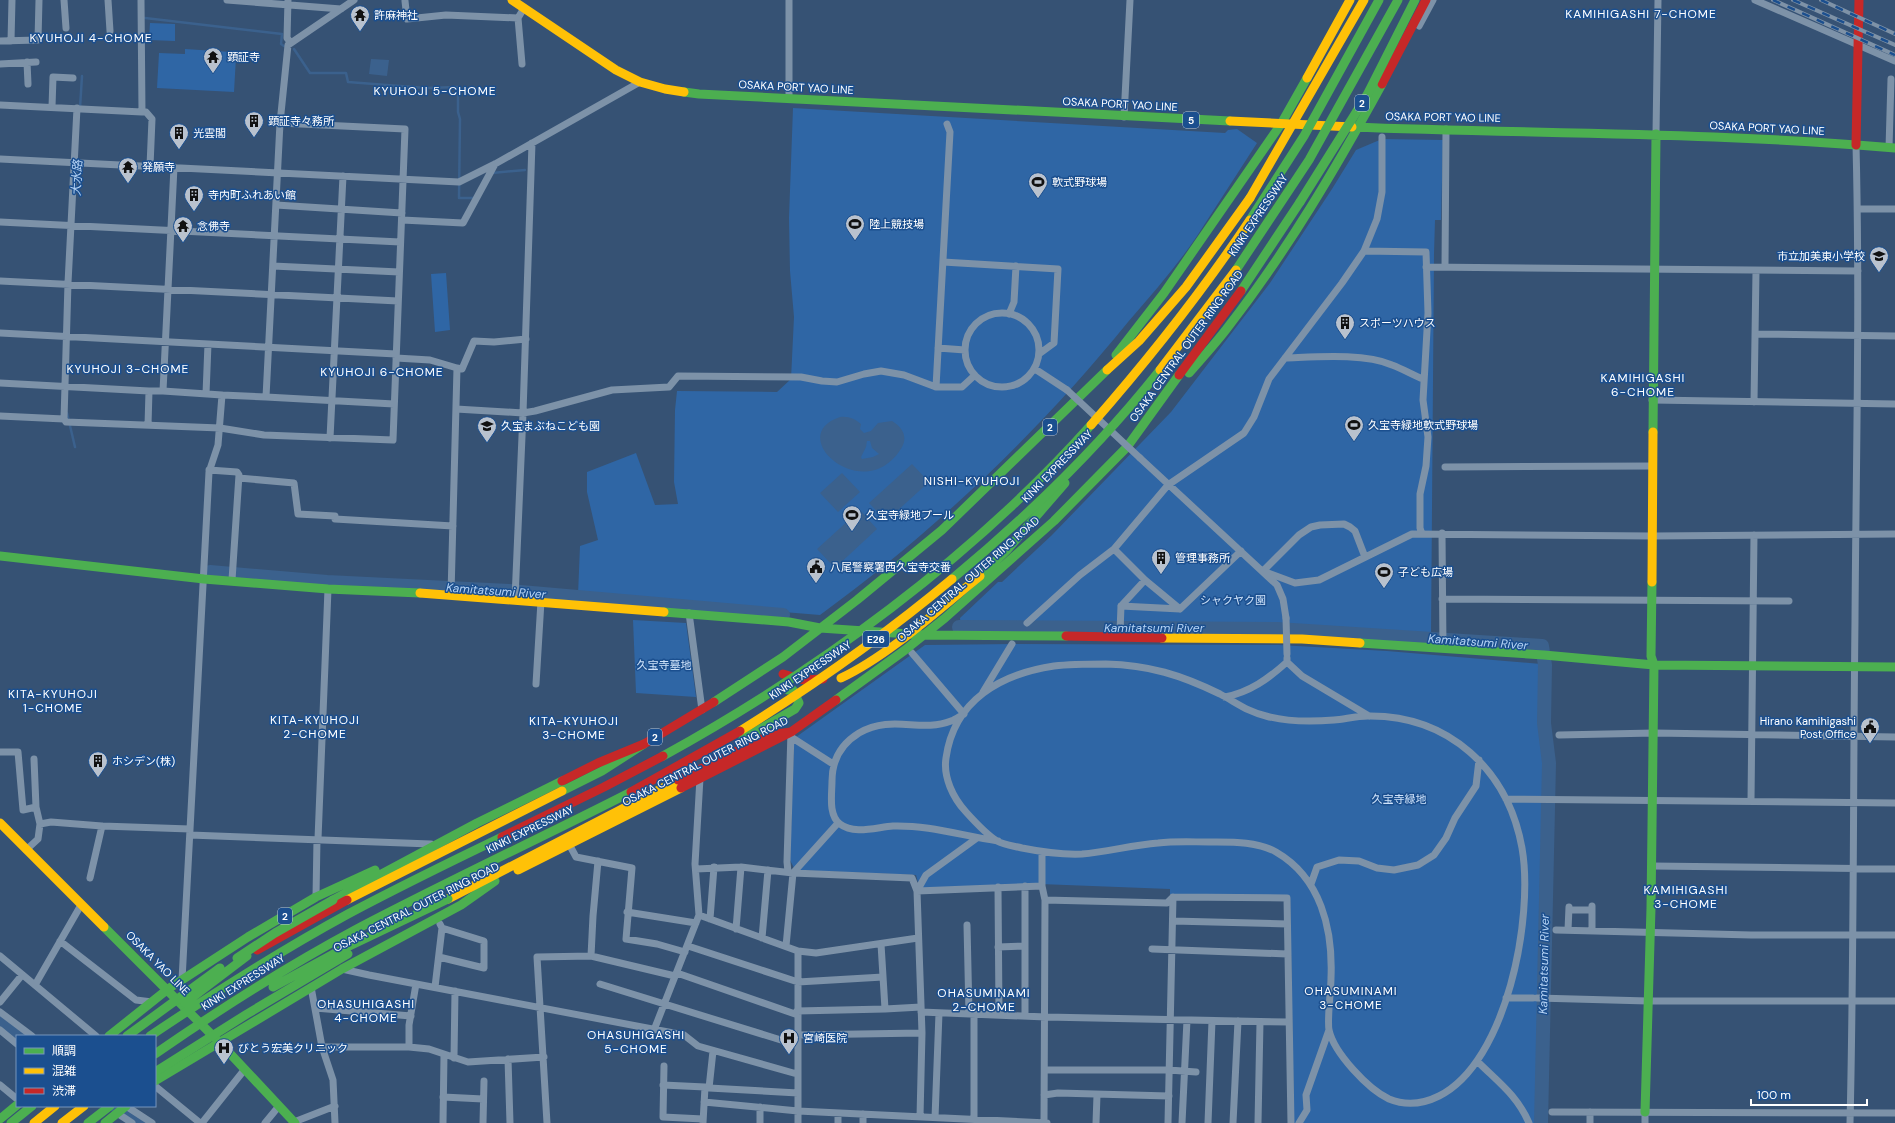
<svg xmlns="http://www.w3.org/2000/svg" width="1895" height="1123" font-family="'DM Sans','Noto Sans JP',sans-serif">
  <rect width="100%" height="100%" fill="#365274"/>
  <path fill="#2f66a5" d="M150,23L175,24V41L149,40Z
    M185,49L231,52V57H236L234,92L157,88L159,53L185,54Z
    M793,108L1225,133L1228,130L1237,129L1257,143C1237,174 1217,205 1197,236C1177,266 1152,294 1128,322C1038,433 935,531 820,615L578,595L580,546L598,540L587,492V472L636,453L655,505L678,504L674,482L675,410L677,391L777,392L791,379L794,317L790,271L789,218Z
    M1382,139L1443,140L1441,220H1435L1434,254L1431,636L1279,627L1124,625L961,626L960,618L998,582H1002L1052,535L1171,412L1270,283L1332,189L1356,150Z
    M446,273L450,330L435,332L431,274Z
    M633,620L686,623L696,697L636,693Z
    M1016,644L1279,645L1387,651L1541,664V722L1546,763L1539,1123H1294L1290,896L1170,894V889L1040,884L920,889L916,875L795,870L790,860L794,741L796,737L925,645Z"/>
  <path fill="#3b618d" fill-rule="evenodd" d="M371,59L389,60L387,76L369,74Z
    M840,417C849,416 855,419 861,424L860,429L864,433L871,431L878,423L892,421C902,427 908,436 902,447C866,509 782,436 840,417ZM867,441H870L872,448L879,454L873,457L862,459L861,457L866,447Z
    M912,464L929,482L886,521L869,503Z
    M842,473L860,492L838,512L820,493Z
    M860,510L877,529L835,568L817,549Z"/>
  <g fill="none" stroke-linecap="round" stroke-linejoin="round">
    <path stroke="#3b618d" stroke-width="2.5" d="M145,18L282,34L281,44L284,46
      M294,49L310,73H346L348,82L426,88L458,87V112L460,119L459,198H474
      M80,108L82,76
      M492,173L525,170
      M67,413L75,447"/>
    <path stroke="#3b618d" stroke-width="14" d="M210,572L327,582L509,591L783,615
      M959,627L1277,629L1542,646L1545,665L1544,723L1549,763L1541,1123
      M0,1019L21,1036
      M116,1106L140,1123"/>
    <path stroke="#7d92a8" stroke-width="7" d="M64,0L66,28
      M108,0L110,31
      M227,0L341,9
      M288,0L287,38L291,43
      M1755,0L1895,61
      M405,1L407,19L446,15L518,18L524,8
      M518,18L522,64
      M1419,26L1433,0
      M0,41L38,40L39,0
      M11,41L12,0
      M27,62L28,84
      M0,64L36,62
      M789,98V0
      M0,105L142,112L141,0
      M52,107L53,77L73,78
      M142,112H146L152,119L150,166
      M1124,117L1130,0
      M1656,134L1658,0
      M1889,148L1891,79
      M0,159L459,182L495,164L640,82
      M276,205L402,213
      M1858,209H1895
      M402,220L463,223L495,164
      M0,222L400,242
      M1364,251L1426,252L1428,313L1423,400L1428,437L1426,466L1420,494V528L1422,534
      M943,262L1058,269L1054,343L1039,354
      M273,266L399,272
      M1426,267L1858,271
      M1445,267L1446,129
      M0,281L398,301
      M965 350a37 37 0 1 1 74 0a37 37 0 1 1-74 0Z
      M1009,314L1014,302L1016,266
      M0,333L396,354
      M1755,334L1895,336
      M938,348L965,350
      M396,358L430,360L457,368L451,594
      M1285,358C1316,357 1364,353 1392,365C1403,369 1413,375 1423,379
      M457,368L462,369L474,341L494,342L526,339
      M1035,369L1067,390
      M0,383L149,391
      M936,387L950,132L947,124
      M163,391L222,395
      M206,394L208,344
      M266,397L394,404
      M1652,400L1895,404
      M1754,402L1756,271
      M456,409L523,413L535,411L612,390L669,387L678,376L801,377L822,381L837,382L864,374L881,371L904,375L936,387H962L975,375
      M0,416L64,419L66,422L220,428L264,435L393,440L405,129L280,123
      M64,419L68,283L77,108
      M148,425L149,391H163L174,167
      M330,438L343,176
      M1140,458L1277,585L1283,599L1286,618
      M1445,467L1653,466
      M209,470L237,472L239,475L232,580
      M239,478L294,483L298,514L335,516V519L453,526
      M1442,533L1443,648
      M1114,549L1145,580L1180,609
      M1263,571L1295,583L1319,580L1412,534L1653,536L1895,534
      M1263,571L1299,535L1311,527L1320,525L1344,524L1350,527L1355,531L1365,557
      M1145,580L1121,606L1180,609L1241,551
      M515,599L523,413L532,143
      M1442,599L1789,601
      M689,613L702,710
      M1027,623L1080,575L1114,549L1168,485L1244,433L1254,417L1269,379L1342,283L1364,251L1377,219L1382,192V137
      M1120,632L1121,606
      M912,653L964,714C960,716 955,720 951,721C920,733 892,714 859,733C841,744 832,760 832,781C832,794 828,815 840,824C854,835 877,827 893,826C929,825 963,836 998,841
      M1287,662L1302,676L1369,716
      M1106,664C1149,665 1181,675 1220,694C1237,703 1248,712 1266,716C1288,722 1311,722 1334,720C1345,719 1357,716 1368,716C1449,715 1508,770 1522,848C1534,917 1507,1062 1439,1096C1423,1104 1406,1106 1389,1099C1368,1089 1334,1053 1329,1030C1327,1019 1331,990 1331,978C1333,929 1321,878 1276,852C1257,841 1231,842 1209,842C1192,842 1175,841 1158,843C1132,845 1107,852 1082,854C1061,855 1042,852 1022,848C1014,846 1004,845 997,841C986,834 975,822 966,812C953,798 943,777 946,758C954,700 1001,674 1054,666C1071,664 1089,664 1106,664Z
      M536,684L541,601
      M983,692L1012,644
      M1225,697C1250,692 1268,679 1287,662V658
      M1559,735L1654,733L1895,737
      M791,737L833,764
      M0,752H18L23,810L36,807
      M1506,799L1895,803
      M1751,801L1754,535
      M40,824L51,822L102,826L190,829
      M190,835L431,844
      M318,839L328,589
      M569,844L576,857L632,868L626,939L657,944L685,952
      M26,850L38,839L40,824L36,807L34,759
      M1042,852V886L1045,900L1044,1123
      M1652,866L1895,869
      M696,869L741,867L793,873L912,878L917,891L922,1033L920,1117
      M788,872L787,862L791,732
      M90,878L102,826
      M1311,884L1317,867L1339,860L1359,861L1377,868L1394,870L1418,865L1434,855L1446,838L1455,818L1476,786L1479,760
      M1025,886V1016
      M998,887L999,1015
      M917,891L1042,886
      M917,891L926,875L977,838
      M316,897L317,839
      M1045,900L1167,903L1173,897L1287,898L1291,1123
      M1592,906V931
      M1569,910H1592
      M627,912L696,923
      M699,915L798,951V1123
      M710,919L714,867
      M1173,921L1287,924
      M967,925L969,1014
      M736,929L741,867
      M1556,930L1751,935H1895
      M1568,930L1569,907
      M762,938L768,870
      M60,941L136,1000L152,1002
      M688,946L798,982L883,977
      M786,946L793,873L838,823
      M998,947L1025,946
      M1152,949L1287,954
      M798,951L816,953L918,938
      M0,956L96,1036
      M591,956L593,916L598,861
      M439,957L484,968V941L442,928
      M342,969L369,975L684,1035L698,1046L797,1074
      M677,973L798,1015
      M182,980L209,472L218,445L222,395L266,397L280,123L288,45L354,0
      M600,984L797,1045
      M35,985L81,905
      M311,987L322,1047L333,1080L335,1123
      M435,987L442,928L440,924
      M1506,998H1533
      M1537,998L1648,1001H1895
      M0,1002L22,975
      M315,1008L411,1016
      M885,1009L921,1007
      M797,1011L885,1009L881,944
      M0,1012L32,1036
      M921,1012L1046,1017L1288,1022
      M0,1030L17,1044
      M654,1030L699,915L695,864L700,778
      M797,1035L922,1033
      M322,1047H409L429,1049L468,1062L544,1057
      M409,1047V1025L416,984
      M454,1058L455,991
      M508,1059L510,1123
      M1477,1061C1498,1082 1517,1095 1529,1123
      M664,1066L663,1117L703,1119
      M1045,1070H1169L1196,1072
      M0,1085L17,1099
      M663,1085L705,1087
      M155,1086L200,1123
      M709,1088L798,1093
      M1044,1095L1058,1093L1169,1096
      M443,1097L483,1099
      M704,1102L798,1111L1047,1123
      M126,1106L152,1123
      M1552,1112L1895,1113
      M1590,1112V1123
      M117,1113L132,1123
      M935,1118L939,1013
      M294,1122L335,1106
      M202,1123L245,1069
      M265,1123L279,1106
      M443,1123L444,1055
      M483,1123L484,1081
      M547,1123L537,957L591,956L675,976
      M703,1123L705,1087L709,1088L713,1051
      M760,1123V1107
      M838,1123V1113
      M863,1123V1114
      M974,1123V1014
      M1096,1123L1097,1095
      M1168,1123L1173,897
      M1182,1123L1187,1020
      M1208,1123L1212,1021
      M1233,1123L1238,1021
      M1258,1123L1260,1022
      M1299,1123L1307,1110L1306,1095L1329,1030
      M1645,1123V1112
      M1850,1123C1854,956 1853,789 1855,621C1856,462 1860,304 1856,145"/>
    <path stroke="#4caf50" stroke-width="9" d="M684,92L699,94L1230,121
      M1352,127C1533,134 1714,132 1895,148
      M1241,291L1300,202
      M1116,355L1164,293L1281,124L1307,78
      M1189,373C1202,358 1216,343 1228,327C1287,251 1336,168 1382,84
      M1653,432L1656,134
      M0,556L204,579L328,589L420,593
      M980,576L1007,550L1065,483
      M664,612L789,622L820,628L924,635L1066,636
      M1360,643L1544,655L1654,665L1895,667
      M836,700L905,650L945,618L1054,521L1127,447L1179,375
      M714,702L783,657L857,600L942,530L1107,370
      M743,739L795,709L799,703L793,690H788
      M562,791L602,771L644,744
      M333,900L477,823L562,781
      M104,927L223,1046L295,1123
      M109,1036L168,989L248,937L316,897L375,870
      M155,1081L342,969L461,905L495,881
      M1645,1112L1651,908L1654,665L1651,656L1652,582
      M0,1119L17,1105
      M11,1123L32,1106
      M88,1123L110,1106
      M105,1123L126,1106"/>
    <path stroke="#ffc107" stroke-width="9" d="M512,0L616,70L640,82L665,89L684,92
      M1307,78L1350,0
      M1230,121L1352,127
      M1107,370L1139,341L1186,287L1250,198
      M1652,582L1653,432
      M420,593L664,612
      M1162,638L1302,639L1360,643
      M0,823L104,927
      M518,870L681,788
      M448,899L678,780
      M347,900L562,791
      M34,1123L55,1106
      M62,1123L84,1106"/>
    <path stroke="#c62828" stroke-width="9" d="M1382,84L1426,0
      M1856,145L1859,0
      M1179,375L1241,291
      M1066,636L1162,638
      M783,674L804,680L823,679
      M678,780L770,735L791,732
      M562,781L598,763L644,744L714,702
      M681,788L791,732L836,700
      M257,950L347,900"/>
    <g stroke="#7e92a7" stroke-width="4">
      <path id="rail" d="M1773,0L1895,55
        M1793,0L1895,45
        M1821,0L1895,34"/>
    </g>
    <use href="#rail" stroke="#1b4f8f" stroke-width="2.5" stroke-dasharray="8" stroke-linecap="butt"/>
    <path stroke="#7d92a8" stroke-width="7" d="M1067,390L1140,458
      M1286,618L1287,654"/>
    <path stroke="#4caf50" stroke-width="9" d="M1300,202L1367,95L1415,0
      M1250,220L1304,136L1379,0
      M1236,270L1309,160L1398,0
      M952,579C1028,516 1099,447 1160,370
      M663,756C819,670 972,558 1091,425
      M237,958L275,933L333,900
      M273,987L341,950L448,899
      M185,1003L247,956
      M127,1036L220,968
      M150,1036C214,993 280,951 348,914C399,887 450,862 502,837
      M155,1054C220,1009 286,967 355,930C446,882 539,839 631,792
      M155,1072L247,1014L348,954"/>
    <path stroke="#ffc107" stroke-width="9" d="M1250,198L1364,0
      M1160,370L1236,270
      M1091,425C1148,360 1202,292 1250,220
      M841,678C888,656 939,609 980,576
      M740,731C814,685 885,635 952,579"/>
    <path stroke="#c62828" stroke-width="9" d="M631,792L740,731
      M502,837L604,787L663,756"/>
  </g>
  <defs>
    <g id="temple-pin" transform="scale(1)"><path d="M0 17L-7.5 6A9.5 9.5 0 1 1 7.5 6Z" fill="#b9c2ce" stroke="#1b4f8f"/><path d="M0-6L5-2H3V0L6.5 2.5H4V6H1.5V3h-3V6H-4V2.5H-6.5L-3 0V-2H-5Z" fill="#111"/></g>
    <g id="building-pin" transform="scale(1)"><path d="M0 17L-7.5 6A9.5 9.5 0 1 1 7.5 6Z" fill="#b9c2ce" stroke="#1b4f8f"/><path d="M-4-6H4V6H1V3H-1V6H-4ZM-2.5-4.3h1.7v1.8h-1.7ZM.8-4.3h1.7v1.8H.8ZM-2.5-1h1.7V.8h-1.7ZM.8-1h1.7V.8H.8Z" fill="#111"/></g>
    <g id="stadium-pin" transform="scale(1)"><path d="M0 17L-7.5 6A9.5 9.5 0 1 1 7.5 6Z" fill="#b9c2ce" stroke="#1b4f8f"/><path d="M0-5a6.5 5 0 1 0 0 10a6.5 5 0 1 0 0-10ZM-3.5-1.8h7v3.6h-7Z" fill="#111"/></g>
    <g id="school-pin" transform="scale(1)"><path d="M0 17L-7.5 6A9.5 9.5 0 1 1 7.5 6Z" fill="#b9c2ce" stroke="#1b4f8f"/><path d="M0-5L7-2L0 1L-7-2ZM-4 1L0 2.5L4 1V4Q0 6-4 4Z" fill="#111"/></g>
    <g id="civic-pin" transform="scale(1)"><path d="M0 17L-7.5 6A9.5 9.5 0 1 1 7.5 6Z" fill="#b9c2ce" stroke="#1b4f8f"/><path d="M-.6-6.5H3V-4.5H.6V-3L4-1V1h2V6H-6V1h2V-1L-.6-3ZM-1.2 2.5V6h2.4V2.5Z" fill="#111"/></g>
    <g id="hospital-pin" transform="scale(1)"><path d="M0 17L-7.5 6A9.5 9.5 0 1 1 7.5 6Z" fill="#b9c2ce" stroke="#1b4f8f"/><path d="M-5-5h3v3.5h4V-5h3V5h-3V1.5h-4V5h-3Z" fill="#111"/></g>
  </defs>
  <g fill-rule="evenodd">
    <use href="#temple-pin" x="360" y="15"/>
    <use href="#temple-pin" x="213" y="57"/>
    <use href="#building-pin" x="254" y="121"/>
    <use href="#building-pin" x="179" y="133"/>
    <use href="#temple-pin" x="128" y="167"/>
    <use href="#stadium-pin" x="1038" y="182"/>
    <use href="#building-pin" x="194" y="195"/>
    <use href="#stadium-pin" x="855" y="224"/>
    <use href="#temple-pin" x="183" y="226"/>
    <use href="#school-pin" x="1879" y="256"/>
    <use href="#building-pin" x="1345" y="323"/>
    <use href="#stadium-pin" x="1354" y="425"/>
    <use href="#school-pin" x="487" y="426"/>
    <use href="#stadium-pin" x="852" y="515"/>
    <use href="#building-pin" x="1161" y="558"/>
    <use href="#civic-pin" x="816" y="567"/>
    <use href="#stadium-pin" x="1384" y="572"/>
    <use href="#civic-pin" x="1870" y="727"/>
    <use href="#building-pin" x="98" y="761"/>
    <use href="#hospital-pin" x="789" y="1038"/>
    <use href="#hospital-pin" x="224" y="1048"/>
  </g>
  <g text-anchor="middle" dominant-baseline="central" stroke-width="3" stroke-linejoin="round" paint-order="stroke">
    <g fill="#1b4f8f" stroke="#bbcadd" stroke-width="1">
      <rect x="1355" y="95" width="14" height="16" rx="3"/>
      <rect x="1183" y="112" width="16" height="16" rx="3"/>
      <rect x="1043" y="419" width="14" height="16" rx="3"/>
      <rect x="863" y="631" width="26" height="16" rx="3"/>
      <rect x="648" y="729" width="14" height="16" rx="3"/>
      <rect x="278" y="908" width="14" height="16" rx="3"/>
    </g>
    <g font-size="10" font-weight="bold" fill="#fff">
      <text x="1362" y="103">2</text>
      <text x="1191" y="120">5</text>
      <text x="1050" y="427">2</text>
      <text x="876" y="639">E26</text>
      <text x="655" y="737">2</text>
      <text x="285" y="916">2</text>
    </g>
    <g font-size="11" fill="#fff" stroke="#1b4f8f" text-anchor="start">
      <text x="374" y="15">許麻神社</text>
      <text x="227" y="57">顕証寺</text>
      <text x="268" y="121">顕証寺々務所</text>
      <text x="193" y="133">光雲閣</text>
      <text x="142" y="167">発願寺</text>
      <text x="1052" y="182">軟式野球場</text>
      <text x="208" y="195">寺内町ふれあい館</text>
      <text x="869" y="224">陸上競技場</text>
      <text x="197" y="226">念佛寺</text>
      <text x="1865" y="256" text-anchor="end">市立加美東小学校</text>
      <text x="1359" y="323">スポーツハウス</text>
      <text x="1368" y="425">久宝寺緑地軟式野球場</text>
      <text x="501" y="426">久宝まぶねこども園</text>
      <text x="866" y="515">久宝寺緑地プール</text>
      <text x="1175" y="558">管理事務所</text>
      <text x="830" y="567">八尾警察署西久宝寺交番</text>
      <text x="1398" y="572">子ども広場</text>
      <text x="1856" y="721" text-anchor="end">Hirano Kamihigashi<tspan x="1856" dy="13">Post Office</tspan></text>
      <text x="112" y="761">ホシデン(株)</text>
      <text x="803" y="1038">宮崎医院</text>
      <text x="238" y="1048">びとう宏美クリニック</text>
    </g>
    <g font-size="11" fill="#fff" stroke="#1b4f8f">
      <text transform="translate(796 87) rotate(3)">OSAKA PORT YAO LINE</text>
      <text transform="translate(1120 104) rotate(3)">OSAKA PORT YAO LINE</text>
      <text transform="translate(1443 117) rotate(1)">OSAKA PORT YAO LINE</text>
      <text transform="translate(1767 128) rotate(3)">OSAKA PORT YAO LINE</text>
      <text transform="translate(1258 215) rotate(-56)">KINKI EXPRESSWAY</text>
      <text transform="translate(1186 346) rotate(-54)">OSAKA CENTRAL OUTER RING ROAD</text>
      <text transform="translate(1057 466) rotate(-46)">KINKI EXPRESSWAY</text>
      <text transform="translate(968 579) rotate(-41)">OSAKA CENTRAL OUTER RING ROAD</text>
      <text transform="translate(810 670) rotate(-34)">KINKI EXPRESSWAY</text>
      <text transform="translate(705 761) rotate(-27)">OSAKA CENTRAL OUTER RING ROAD</text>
      <text transform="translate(530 829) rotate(-26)">KINKI EXPRESSWAY</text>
      <text transform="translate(416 907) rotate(-27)">OSAKA CENTRAL OUTER RING ROAD</text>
      <text transform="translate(158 963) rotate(45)">OSAKA YAO LINE</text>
      <text transform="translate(243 982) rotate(-32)">KINKI EXPRESSWAY</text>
    </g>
    <g font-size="11" fill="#cfe3fa" stroke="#1b4f8f">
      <text x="1233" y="600">シャクヤク園</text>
      <text x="664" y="665">久宝寺墓地</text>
      <text x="1399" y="799">久宝寺緑地</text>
    </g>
    <g font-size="12" letter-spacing="1" fill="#fff" stroke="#1b4f8f">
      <text x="1641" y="14">KAMIHIGASHI 7-CHOME</text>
      <text x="91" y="38">KYUHOJI 4-CHOME</text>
      <text x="435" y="91">KYUHOJI 5-CHOME</text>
      <text x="128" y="369">KYUHOJI 3-CHOME</text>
      <text x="382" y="372">KYUHOJI 6-CHOME</text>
      <text x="1643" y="378">KAMIHIGASHI<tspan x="1643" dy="14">6-CHOME</tspan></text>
      <text x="972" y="481">NISHI-KYUHOJI</text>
      <text x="53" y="694">KITA-KYUHOJI<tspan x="53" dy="14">1-CHOME</tspan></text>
      <text x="315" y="720">KITA-KYUHOJI<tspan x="315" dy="14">2-CHOME</tspan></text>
      <text x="574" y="721">KITA-KYUHOJI<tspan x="574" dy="14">3-CHOME</tspan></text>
      <text x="1686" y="890">KAMIHIGASHI<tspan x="1686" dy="14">3-CHOME</tspan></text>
      <text x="1351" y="991">OHASUMINAMI<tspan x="1351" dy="14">3-CHOME</tspan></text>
      <text x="984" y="993">OHASUMINAMI<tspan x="984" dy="14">2-CHOME</tspan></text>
      <text x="366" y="1004">OHASUHIGASHI<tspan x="366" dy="14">4-CHOME</tspan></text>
      <text x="636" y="1035">OHASUHIGASHI<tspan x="636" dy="14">5-CHOME</tspan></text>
    </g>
    <g font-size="12" font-style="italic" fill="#b5d3f5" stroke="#1b4f8f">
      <text transform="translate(77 178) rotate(-87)">大水路</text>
      <text transform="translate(496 591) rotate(4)">Kamitatsumi River</text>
      <text x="1154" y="628">Kamitatsumi River</text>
      <text transform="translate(1478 642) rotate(4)">Kamitatsumi River</text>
      <text transform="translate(1544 964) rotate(-89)">Kamitatsumi River</text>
    </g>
  </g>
  <rect x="16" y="1035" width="140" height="72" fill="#1b4f8f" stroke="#7695bc"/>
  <rect x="24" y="1048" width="20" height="6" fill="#4caf50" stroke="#7695bc"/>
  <text x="52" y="1055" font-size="12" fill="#ffffff">順調</text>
  <rect x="24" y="1068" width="20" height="6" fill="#ffc107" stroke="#7695bc"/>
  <text x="52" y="1075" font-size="12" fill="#ffffff">混雑</text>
  <rect x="24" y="1088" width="20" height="6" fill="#c62828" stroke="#7695bc"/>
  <text x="52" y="1095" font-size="12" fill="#ffffff">渋滞</text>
  <path d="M1751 1099v6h116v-6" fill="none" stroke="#ffffff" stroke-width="2"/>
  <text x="1757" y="1099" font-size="12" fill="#ffffff" stroke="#1b4f8f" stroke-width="3" paint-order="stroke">100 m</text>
</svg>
